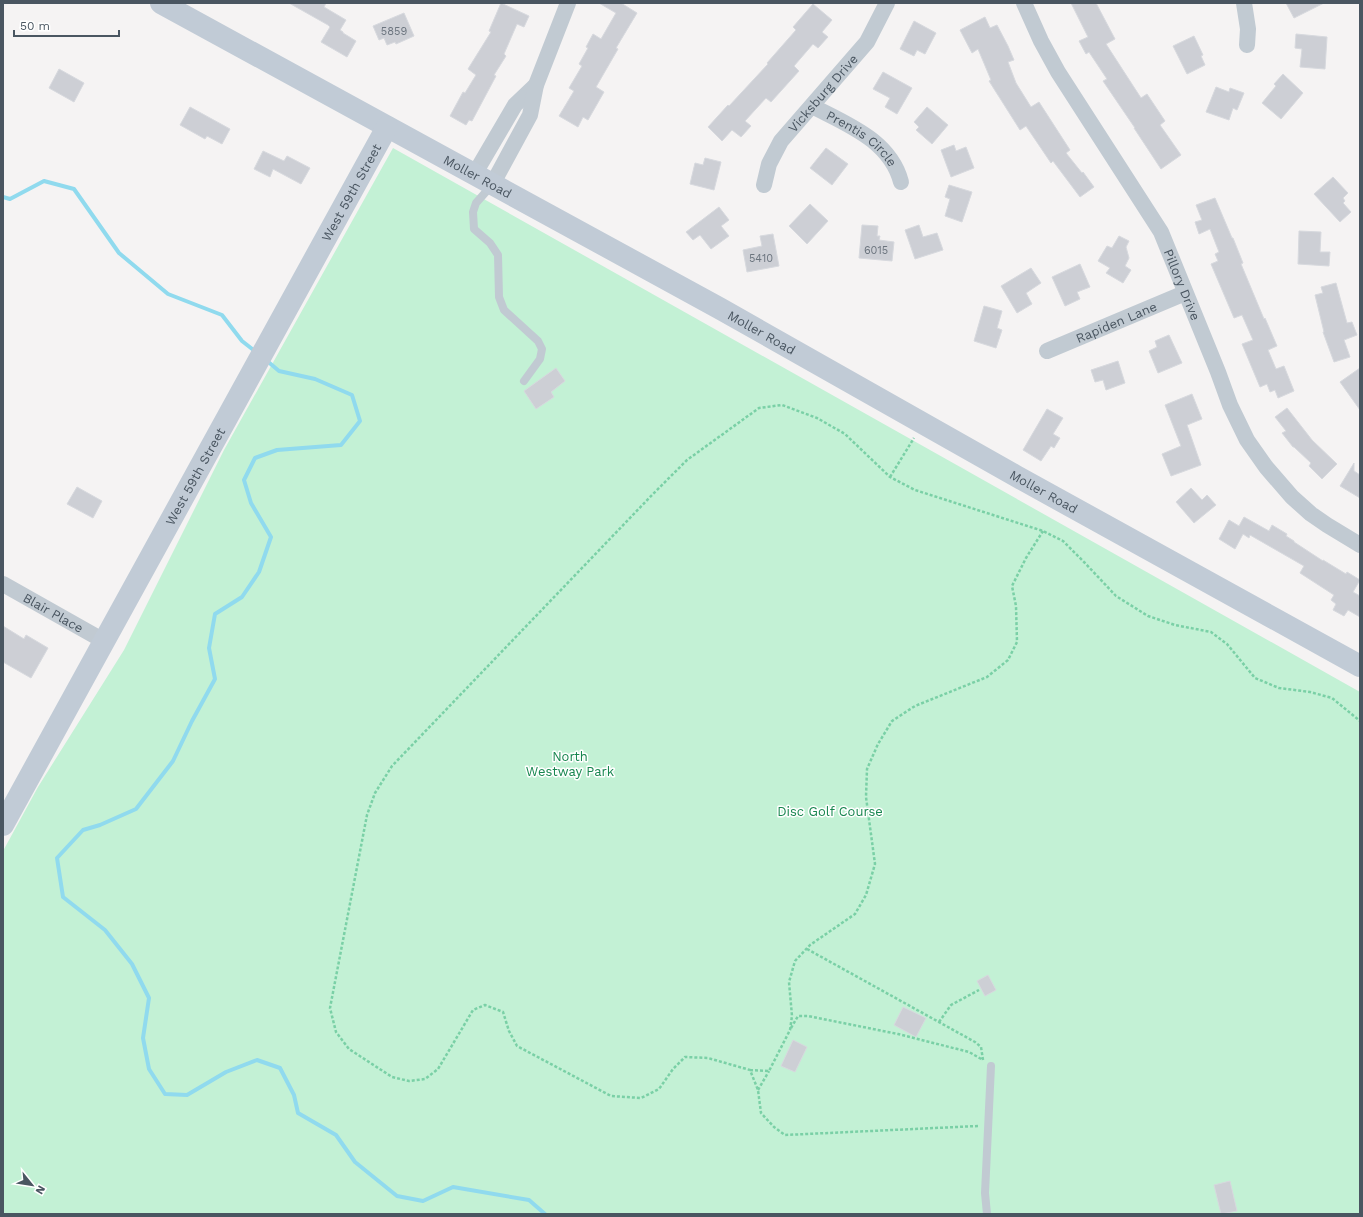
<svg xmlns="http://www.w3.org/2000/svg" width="1363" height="1217" font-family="'Work Sans',sans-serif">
  <rect width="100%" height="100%" fill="#f5f3f3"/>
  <path fill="#c3f1d5" d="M393,148L1360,692V1214H3V851L38,787L124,650L224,450Z"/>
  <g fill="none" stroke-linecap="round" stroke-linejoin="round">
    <path stroke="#90daee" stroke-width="4" d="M3,197L10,199L44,181L74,189L119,253L168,294L222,315L242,341L256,352
      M266,360L279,371L315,379L352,395L360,421L341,445L277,450L255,458L244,480L251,503L271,537L259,572L242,597L215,614L209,648L215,679L192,721L173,761L136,809L100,825L83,830L57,858L63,897L105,930L132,964L149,998L143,1038L149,1069L165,1094L187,1095L226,1072L257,1060L280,1068L294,1095L298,1113L336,1135L355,1162L397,1196L423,1201L453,1187L529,1200L545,1214"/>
  </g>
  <path fill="#cdcfd5" stroke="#d7d9de" d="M289,3H326L324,7L346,20L340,30L343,32V33L356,41L347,57L321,42L330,27L328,25Z
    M501,3L529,16L524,27L517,24L504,54L506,56L494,75L496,76L472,121L469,120L466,125L450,116L463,92L465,93L476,75L468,69L491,32L489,31Z
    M599,3H621L637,13L616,48L618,49L596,87L604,92L588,120L583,117L578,127L559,116L574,91L569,88L582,66L579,64L588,48L586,47L593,34L601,39L616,13Z
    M1071,3H1096L1115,39L1106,44L1141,98L1147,94L1165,121L1160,125L1181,155L1161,169L1134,128H1135L1103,81L1107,79L1089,52L1086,54L1079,41L1088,37Z
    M1286,3H1324L1294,18Z
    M813,4L832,20L822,32L828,37L818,48L813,44L794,66L799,71L771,102L766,98L745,121L751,126L741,137L732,130L722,141L708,127L728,105L729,106L768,64L767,63L796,30L793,27Z
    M404,13L414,36L396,44L395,42L387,45L384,38L379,40L373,26Z
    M985,17L990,28L997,25L1008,46L1014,60L1008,62L1016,83L1031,107L1039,102L1070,150L1066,153L1082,173L1083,172L1094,187L1080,197L1053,161L1051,163L1026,126L1020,130L989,81L991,80L978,49L972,53L960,30Z
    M914,21L936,33L925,54L917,50L914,56L900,49Z
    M1296,34L1327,37L1325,69L1300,67L1302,49L1295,48Z
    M1194,36L1203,55L1201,56L1205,65L1187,74L1173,46Z
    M59,69L84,83L74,102L49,88Z
    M883,72L912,88L897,114L885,107L890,98L873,89Z
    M1283,74L1303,93L1281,119L1262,103L1276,86L1274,84Z
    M1216,87L1229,92L1230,88L1244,93L1237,110L1233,108L1229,120L1206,112Z
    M190,107L230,129L222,144L207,136L205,139L180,125Z
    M927,107L948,125L932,144L916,130L919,127L914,122Z
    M954,145L956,151L966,147L974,168L951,177L941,150Z
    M826,148L848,164L832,185L810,168Z
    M263,151L284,161L287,156L310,168L301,184L273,169L270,177L254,169Z
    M705,158L721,162L714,190L690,184L695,163L703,165Z
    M1333,177L1348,193L1343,198L1345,201L1343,203L1351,212L1340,222L1314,194Z
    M949,185L972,192L962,222L945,216L950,199L945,197Z
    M1215,198L1232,238H1233L1243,263L1241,264L1264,319L1265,318L1277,346L1268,350L1276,369L1284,366L1294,391L1278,398L1275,390L1270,392L1267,384L1260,387L1242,344L1253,340L1242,315L1234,318L1211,264L1218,261L1215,254L1219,252L1210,229L1199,234L1195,222L1202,220L1196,205Z
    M810,204L828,221L807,244L789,226Z
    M719,207L729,220L721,226L729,236L711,249L700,235L693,240L686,232Z
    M862,225L878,226L877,236H880L879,240L894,242L892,261L859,258Z
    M919,225L923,237L937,233L943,250L915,259L905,230Z
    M1299,231L1321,232L1320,252H1330L1329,266L1298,264Z
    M773,234L779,266L747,272L743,250L762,246L760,236Z
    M1119,236L1129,241L1126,247L1129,258L1125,266L1131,270L1123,283L1106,273L1110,268L1098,261L1107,246L1112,248Z
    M1080,264L1090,287L1077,292L1080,299L1065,306L1052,277Z
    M1031,268L1041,283L1026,293L1032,304L1017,313L1001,286Z
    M1336,283L1347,323L1352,322L1357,335L1344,340L1350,357L1334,362L1323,332H1324L1315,295L1323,293L1321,287Z
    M984,306L1002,311L997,328L1002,330L996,348L974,341Z
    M1169,335L1182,363L1158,373L1149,351L1157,347L1155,341Z
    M1118,361L1125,383L1106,390L1103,380L1095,382L1091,370Z
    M556,368L565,381L551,392L554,397L536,409L524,391Z
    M1360,368V410L1340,382Z
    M1192,394L1202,419L1187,425L1201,465L1171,476L1162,454L1181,446L1165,405Z
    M1287,408L1312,440L1337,464L1322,479L1309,466L1311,463L1294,447H1293L1282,433L1286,431L1275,417Z
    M1047,409L1063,418L1053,434L1060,438L1054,448L1051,446L1041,461L1023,450Z
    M1354,463V471L1360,475V498L1340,486Z
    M77,487L102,501L93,518L67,504Z
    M1191,488L1202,500L1207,495L1216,505L1194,523L1176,502Z
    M1244,517L1269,531L1272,525L1287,534L1286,536L1294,541V542L1323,561V560L1346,574L1347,572L1360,580L1353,592L1360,596V617L1348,610L1344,616L1333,610L1336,604L1331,600L1334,595L1300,573L1304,566L1250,535L1249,538L1243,534L1235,549L1219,539L1229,520L1239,526Z
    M3,626L24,639L26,635L48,648L31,678L3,662Z
    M988,975L996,990L985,996L977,981Z
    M903,1007L926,1018L916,1037L894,1025Z
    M793,1040L807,1047L795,1072L781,1066Z
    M1230,1181L1237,1211L1221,1214L1214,1185Z"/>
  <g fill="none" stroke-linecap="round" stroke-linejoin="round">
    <path stroke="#7ad0a6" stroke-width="2.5" stroke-dasharray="3 2" stroke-linecap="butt" d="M890,477L914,438
      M807,949L975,1042L981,1047L983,1060
      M939,1022L951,1005L979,990
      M791,1028L798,1016H808L898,1034L969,1052L983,1060
      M750,1070L769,1071L790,1030L792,1016L789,982L795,961L810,945L855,914L866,895L875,864L866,797L867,769L878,744L892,721L915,706L987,677L1008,660L1017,642L1016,606L1012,586L1026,558L1043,531
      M758,1090L769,1071
      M978,1126L785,1135L774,1127L761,1113L758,1090L750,1070L708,1058L685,1057L673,1069L659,1089L641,1098L611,1096L517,1046L509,1031L503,1012L485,1005L473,1010L438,1069L425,1079L409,1081L392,1077L349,1049L336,1032L330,1008L367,815L375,793L392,766L652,495L687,460L759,408L782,405L817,418L845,434L890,477L915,490L1043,531L1063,541L1085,563L1116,596L1148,616L1175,625L1211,632L1227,644L1255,678L1279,688L1310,692L1332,698L1360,721"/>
    <path stroke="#c1cad2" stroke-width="8" d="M492,185L476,203L473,212L474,229L490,243L498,255L499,297L504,310L538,341L542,349L540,359L524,381
      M987,1214L985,1193L991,1066"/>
    <g stroke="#c1cad2" stroke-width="16">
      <path id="s1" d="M1024,3L1041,41L1058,72L1161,232L1218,372L1230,405L1247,440L1266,467L1292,497L1311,514L1327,525L1360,545"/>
      <path d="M1244,3L1248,29L1247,45"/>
      <path id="s2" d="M812,106C846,124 890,140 901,182"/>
      <path d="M474,175L515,105L536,85"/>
      <path d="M492,185L530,115L536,85L568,3"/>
      <path id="s3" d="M764,185L769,164L781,141L867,42L887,3"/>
      <path id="s4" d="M1047,351L1185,293"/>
      <path id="s5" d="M3,584L104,641"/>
    </g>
    <g stroke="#c1cbd6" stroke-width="22">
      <path id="s6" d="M161,3L719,308L1016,476L1360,666"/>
      <path id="s7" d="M3,825L387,127"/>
    </g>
  </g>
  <g text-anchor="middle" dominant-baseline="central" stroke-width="3" stroke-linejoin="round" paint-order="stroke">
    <g font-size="11" fill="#6b747e">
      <text x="394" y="31">5859</text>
      <text x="876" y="250">6015</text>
      <text x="761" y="258">5410</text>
    </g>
    <g font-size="13" fill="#4a5661" stroke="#fff">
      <text stroke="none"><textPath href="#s3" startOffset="111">Vicksburg Drive</textPath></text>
      <text stroke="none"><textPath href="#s2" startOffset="60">Prentis Circle</textPath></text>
      <text stroke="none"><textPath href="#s6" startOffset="361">Moller Road</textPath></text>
      <text stroke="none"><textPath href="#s7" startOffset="722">West 59th Street</textPath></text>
      <text stroke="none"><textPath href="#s1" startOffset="324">Pillory Drive</textPath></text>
      <text stroke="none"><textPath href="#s4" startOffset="75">Rapiden Lane</textPath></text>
      <text stroke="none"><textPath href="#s6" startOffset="685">Moller Road</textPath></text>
      <text stroke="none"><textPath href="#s7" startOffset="398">West 59th Street</textPath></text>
      <text stroke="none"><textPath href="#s6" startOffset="1009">Moller Road</textPath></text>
      <text stroke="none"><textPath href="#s5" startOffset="58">Blair Place</textPath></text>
    </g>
    <g font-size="13" fill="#17864f" stroke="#fff">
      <text x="570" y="756">North<tspan x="570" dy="15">Westway Park</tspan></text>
      <text x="830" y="811">Disc Golf Course</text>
    </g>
  </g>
  <rect width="1363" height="1217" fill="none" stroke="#4a5661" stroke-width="8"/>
  <g transform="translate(32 1185) rotate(120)" stroke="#ffffff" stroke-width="3" paint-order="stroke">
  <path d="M0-3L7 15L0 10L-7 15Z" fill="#4a5661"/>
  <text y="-6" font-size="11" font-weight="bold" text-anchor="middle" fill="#4a5661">N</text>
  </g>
  <path d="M14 30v6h105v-6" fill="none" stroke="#4a5661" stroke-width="2"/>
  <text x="20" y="30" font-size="12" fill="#4a5661" stroke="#ffffff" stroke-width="3" paint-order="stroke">50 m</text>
</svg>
